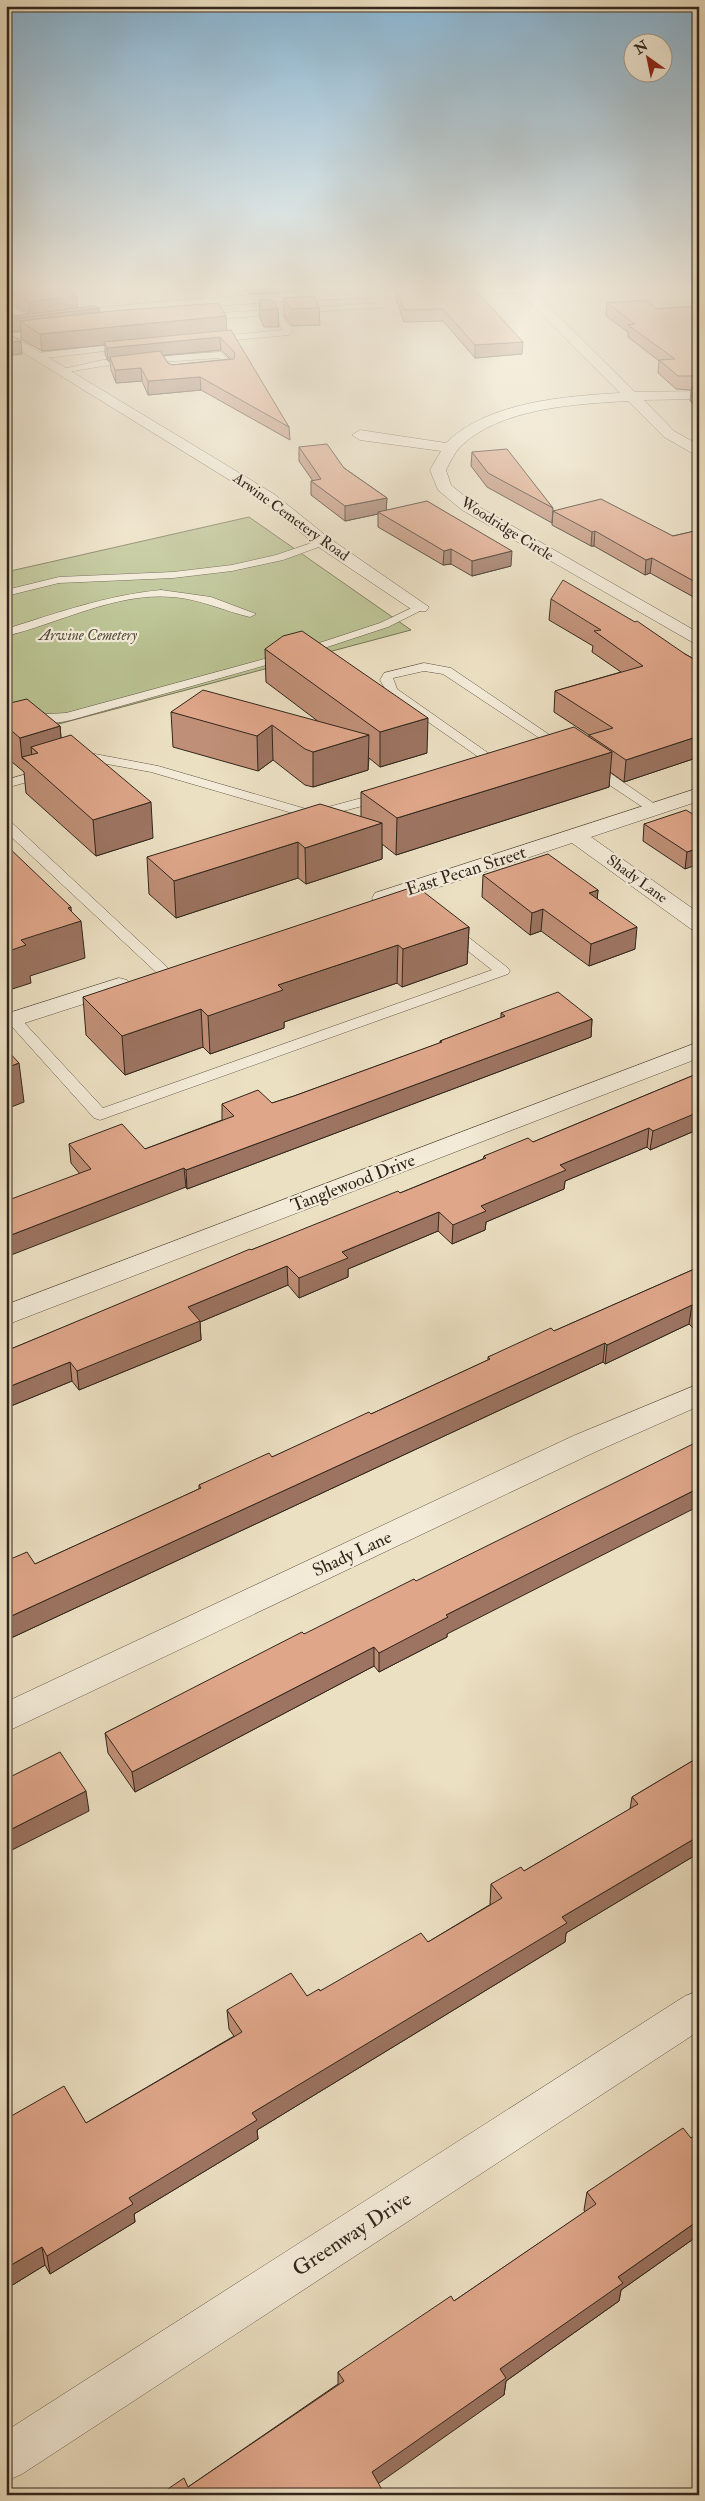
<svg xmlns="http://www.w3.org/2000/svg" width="705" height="2501" font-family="'IM FELL Double Pica',serif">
  <rect width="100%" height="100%" fill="#ece0c3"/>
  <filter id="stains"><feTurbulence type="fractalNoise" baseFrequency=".004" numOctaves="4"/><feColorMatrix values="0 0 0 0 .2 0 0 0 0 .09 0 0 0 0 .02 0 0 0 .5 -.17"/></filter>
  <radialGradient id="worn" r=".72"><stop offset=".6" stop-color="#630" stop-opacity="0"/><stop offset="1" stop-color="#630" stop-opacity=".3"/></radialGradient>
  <path fill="#bac292" stroke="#767457" d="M249,517L411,630L6,738V572Z"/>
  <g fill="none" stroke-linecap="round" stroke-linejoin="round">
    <g stroke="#605446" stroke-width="1">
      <path id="lane" d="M378,292H381L388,305L387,307L281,314L293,332L289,335L213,342L210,341V337L283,330L273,315L203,320L199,317L203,314L379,303L374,294Z
        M45,330L48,331V335L6,339V335L9,334Z
        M127,343L130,344V348L38,359L34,356L38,353Z
        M221,352L234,366V370L215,371V367L225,366L219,358L103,366L62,373L58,370L103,360Z
        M323,539L327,540V544L283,560L232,571L173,578L59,583L6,596V590L59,577L173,572L232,565L276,555Z
        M161,590L211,597L256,614L250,617C224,611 200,599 173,597C116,592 60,623 6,636V629C57,613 107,595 161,590Z
        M420,604L424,605V609L388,627L309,653L71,720C50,725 26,726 6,714V705L29,715L66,713L301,649L380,623Z
        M424,663L451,668L563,744L561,747H553L443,674L424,671L393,678L397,689L501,762L500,765H490L388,694L380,680L384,673Z
        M95,754L158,766L313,811L384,792L391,796L389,799L313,819L151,772L96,762L76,768L70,764L71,761Z
        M589,761L594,762L662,809L655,813L650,812L584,768L583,765Z
        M47,768L52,769L53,772L52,775L6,788V780Z
        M6,821L11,822L168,968L170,971L168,974H158L6,832Z
        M449,925L454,926L508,968L510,971L508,974L100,1120L94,1118L6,1020L14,1015L19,1017L103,1108L492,970L444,932L442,929Z"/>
    </g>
    <g stroke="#605446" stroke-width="1">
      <path id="street" d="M519,288H530L635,392L699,391V399L644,400L674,431L699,445V457L664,437L628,401C576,404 499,408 460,447C454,453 450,463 446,470L451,485L474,504L699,633V646L462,510L438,490L430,470L441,451L360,440L352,435L360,430L446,443C487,402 565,396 620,393L519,292Z
        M6,304L32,318L34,321L32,324H22L6,314Z
        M6,332L274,494L329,538L429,607L426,611H414L317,546L262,500L6,342Z
        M699,788V801L591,837L699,913V931L691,929L572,843L391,903L383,905L375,903L372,898L375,893Z
        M119,978L127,980L131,985L127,990L6,1029V1014Z
        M699,1042V1058L6,1325V1305Z
        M699,1384V1406L595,1452L6,1732V1702L573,1436Z
        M699,1991V2031L22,2474L6,2481V2431L685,1996Z"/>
    </g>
    <g stroke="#32261c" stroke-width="1">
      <path id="secondary" d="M433,288H565L559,292C374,297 190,301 6,328V320C148,299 290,291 433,288Z"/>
    </g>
    <use href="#lane" fill="#f3ebd8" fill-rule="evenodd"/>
    <use href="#street" fill="#f3ebd8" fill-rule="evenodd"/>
    <use href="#secondary" fill="#f3ebd8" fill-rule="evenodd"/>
  </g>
  <path fill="#c08f77" stroke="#32261c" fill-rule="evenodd" d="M6,288L78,308H99V312L226,330L289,427L290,440L201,390L148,395L142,381L116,383L111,370L110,361H108L105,354V345L42,351L21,339V331L10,332L6,330V304L8,317L29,314L7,302L6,303ZM221,350L230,359L172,365L168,363L163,356Z
    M246,288H302V291L249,294Z
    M396,288H471L522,354L475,358L443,321L404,322L396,299Z
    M284,298L319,308L320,325L292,326L284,316Z
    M259,300L278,309L279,327H264L260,318Z
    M607,303L657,309L699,306V409L690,401L691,390L676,389L658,373L659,361L628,337V332L606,316Z
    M299,447L344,468L387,498L386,510L511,566L472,576L451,564L443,565L378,527V514L345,521L311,495V481H313L299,461Z
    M472,452L553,508L552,523L487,487L471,466Z
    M553,511L673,536L699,530V600L650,573L645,575L594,546H591L552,525Z
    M551,599L685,654L699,662V757L624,782L610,772L609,787L396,855L382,844V859L306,884L298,878L176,918L149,894L147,857L361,817V792L589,737V735L554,712L555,691L621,672L592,652L593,646L549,620Z
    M265,649L427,753L380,767L369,758L368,770L313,787L305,785L273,760L258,771L173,747L171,712L319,722L266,682Z
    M6,704L60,726L61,738L153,838L96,856L26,793L24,772L6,757Z
    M699,818L685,869L643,841L644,824Z
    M483,875L598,890L597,898L635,949L589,966L541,931L530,935L482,897Z
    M469,927L467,964L402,987L397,983L284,1022V1028L210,1054L203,1047L125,1075L86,1035L83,997Z
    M501,1013L592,1019L591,1037L187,1189L186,1187L80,1174L71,1163L69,1144L145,1149L222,1120V1104L272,1103L294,1096L440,1043V1041L501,1018Z
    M699,1073V1129L650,1150L647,1147L565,1181L564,1189L486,1222L485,1230L452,1244L438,1231L348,1269V1277L299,1298L288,1285L200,1322L201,1340L79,1390L72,1381L6,1408V1351L251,1250L400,1193L483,1159L484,1156L533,1142Z
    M699,1267V1325L693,1328L689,1324L605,1364L603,1362L11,1638L8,1634L6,1635V1561L35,1564L199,1489V1485L272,1457L371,1414L488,1360V1357L554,1331Z
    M304,1634H447V1637L379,1672L374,1666L135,1792L108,1753L105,1733Z
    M699,1757V1853L566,1933L565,1942L257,2130L258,2139L134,2214L135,2222L50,2274L45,2265L6,2289V2119L86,2123L234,2036L229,2029L227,2010L307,1996L320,1991L428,1942L491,1904H490L491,1884L524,1871L630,1809L632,1797Z
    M699,2133V2235L621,2290L619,2301L506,2381L504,2395L188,2487L338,2384V2372L454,2301L585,2212L584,2210L587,2192L691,2138Z"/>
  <path fill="#9c7461" stroke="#32261c" d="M77,296L78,309L30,315L29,302Z
    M6,305H7L8,318H6Z
    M99,308L100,321H20L21,331L10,332L8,319Z
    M226,316L227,334L104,342L105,345L42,351L40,334Z
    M220,337L221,350L111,360L110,357V361H108L107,348Z
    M21,341L22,354L6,356V343Z
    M523,342L522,354L475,358V345Z
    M141,368L142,381L116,383L115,370Z
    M200,377L201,390L148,395V381Z
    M387,498L386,512H378V514L345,521V506Z
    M595,531L594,546H591L592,532Z
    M451,549V564L443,565L444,551Z
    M512,551L511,566L472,576V561Z
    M652,558L650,573L645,575L646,560Z
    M428,718L427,753L380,767V732Z
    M272,725L273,760L258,771L257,736Z
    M60,726L63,761L38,753L31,747L33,766L22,758L20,738Z
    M369,735L368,770L313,787V752Z
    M699,736V757L624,782L626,760Z
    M612,752L609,787L396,855L397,818Z
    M151,802L153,838L96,856L93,820Z
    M382,823V859L306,884L305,848Z
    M298,842V878L176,918L174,881Z
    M699,848V864L685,869L687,852Z
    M598,890L596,913L589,893Z
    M71,907L72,923L81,921L85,958L30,976L31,983L6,991V952L21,940L68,908Z
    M543,909L541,931L530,935L532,913Z
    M469,927L467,964L402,987L403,949Z
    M637,927L635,949L589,966L591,944Z
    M398,945L397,983L284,1022V1028L210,1054L208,1016L278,985Z
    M201,1009L203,1047L125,1075L122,1036Z
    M592,1019L591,1037L187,1189L186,1170Z
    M19,1063L24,1102L6,1109V1068Z
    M699,1102V1129L650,1150L653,1131Z
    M649,1128L647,1147L565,1181L564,1189L486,1222L485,1230L452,1244L453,1225L481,1206L560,1165Z
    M184,1168L186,1187L6,1257V1237Z
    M439,1212L438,1231L348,1269V1277L299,1298V1278L342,1252Z
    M287,1266L288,1285L200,1322L201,1340L79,1390L77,1371L188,1307Z
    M692,1305L689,1324L605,1364L607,1345Z
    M699,1307V1325L693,1328L696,1308Z
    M605,1343L603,1362L11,1638L7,1618Z
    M70,1362L72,1381L6,1408V1388Z
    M699,1488V1506L447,1634V1637L379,1672V1653L446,1615Z
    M6,1623L8,1634L6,1635Z
    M374,1647V1666L135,1792L132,1772Z
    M86,1791L89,1811L6,1853V1832Z
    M699,1836V1853L566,1933L565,1942L257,2130L258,2139L134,2214L135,2222L50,2274L47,2256L129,2198L252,2113L562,1917Z
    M699,2220V2235L621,2290L619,2301L506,2381L504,2395L372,2488V2472L500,2369L618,2277Z
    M42,2247L45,2265L6,2289V2268Z"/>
  <path fill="#dfa68a" stroke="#32261c" d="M6,288H62L77,296L29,302L6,290Z
    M396,288H471L479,294L523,342L475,345L443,309L404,310Z
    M314,296L319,308L291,309L284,298Z
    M259,300H272L278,309L263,310Z
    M645,300L657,309L699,306V376H678L659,360L675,359L628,325L635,324L607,303Z
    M218,303L226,316L40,334L20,321L113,311Z
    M95,306L99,308L8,319L6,318V317Z
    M231,330L289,427L200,377L148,381L141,368L115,370L110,357L160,351L168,363L172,365L234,359L235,353L220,337L107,348L104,342Z
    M6,332L21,341L6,343Z
    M699,387V395L691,388Z
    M327,444L344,468L387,498L345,506L311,481L321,479L299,447Z
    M507,449L553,508L488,473L472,452Z
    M601,499L673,536L699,530V584L652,558L646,560L595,531L592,532L553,511Z
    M427,501L512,551L472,561L451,549L444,551L378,512Z
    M563,580L635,622L637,621L685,654L699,662V736L626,760L589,735L613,728L555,691L643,666L594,631L601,630L551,599Z
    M302,631L428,718L380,732L265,649L283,636Z
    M203,690L369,735L313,752L305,749L272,725L257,736L171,712Z
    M27,699L60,726L20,738L6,726V704Z
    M574,727L612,752L397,818L361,792Z
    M71,735L151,802L93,820L22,757L38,753L31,747Z
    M320,804L382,823L305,848L298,842L174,881L147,857Z
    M686,810L699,818V848L687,852L644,824Z
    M6,845L71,907L68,908L81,921L21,940L26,945L6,952Z
    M548,854L598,890L589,893L637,927L591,944L543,909L532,913L483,875Z
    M416,886L469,927L403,949L398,945L278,985L283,990L208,1016L201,1009L122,1036L83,997Z
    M558,992L592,1019L186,1170L184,1168L6,1237V1201L91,1169L69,1144L122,1124L145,1149L234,1116L222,1104L258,1090L272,1103L294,1096L442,1042L440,1041L505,1016L501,1013Z
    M6,1049L19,1063L6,1068Z
    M699,1073V1102L697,1103L699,1104V1112L653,1131L649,1128L560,1165L566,1170L481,1206L486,1211L453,1225L439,1212L342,1252L348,1258L299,1278L287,1266L188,1307L200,1321L77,1371L70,1362L6,1388V1351L250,1249L251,1250L398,1191L400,1193L486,1158L484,1156L528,1138L533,1142Z
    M699,1267V1307L696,1308L692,1305L607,1345L605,1343L7,1618L6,1617V1561L27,1552L35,1564L201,1488L199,1485L269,1453L272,1457L369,1412L371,1414L490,1359L488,1357L551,1328L554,1331Z
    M699,1441V1488L446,1615L448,1617L379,1653L374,1647L132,1772L105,1733L302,1632L304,1634L414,1579L416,1581Z
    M60,1752L86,1791L6,1832V1779Z
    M699,1757V1836L562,1917L567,1923L252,2113L257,2120L129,2198L133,2204L47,2256L42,2247L6,2268V2191L10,2189L6,2181V2119L64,2086L86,2123L242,2032L227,2010L291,1973L307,1996L319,1989L320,1991L421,1933L428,1942L502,1898L491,1884L521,1867L524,1871L638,1804L632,1797Z
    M683,2128L691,2138L699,2133V2220L618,2277L623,2283L500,2369L506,2378L372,2472L385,2495H159L184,2478L188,2487L344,2381L338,2372L451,2296L454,2301L596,2204L587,2192Z"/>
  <linearGradient id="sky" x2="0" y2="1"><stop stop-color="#89b7d6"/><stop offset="0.45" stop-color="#f6f1e4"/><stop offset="1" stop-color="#f6f1e4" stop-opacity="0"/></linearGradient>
  <rect width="705" height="638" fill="url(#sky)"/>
  <g text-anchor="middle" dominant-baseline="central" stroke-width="4.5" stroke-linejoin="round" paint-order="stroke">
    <g font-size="15" fill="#32261c" stroke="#f3ebd8">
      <text transform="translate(291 517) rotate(36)">Arwine Cemetery Road</text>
      <text transform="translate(507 529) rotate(32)">Woodridge Circle</text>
      <text transform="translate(637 879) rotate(36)">Shady Lane</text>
    </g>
    <g font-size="15" font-style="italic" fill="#544d3a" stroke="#f3ebd8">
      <text x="88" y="635">Arwine Cemetery</text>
    </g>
    <g font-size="18" fill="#32261c" stroke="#f3ebd8">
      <text transform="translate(466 871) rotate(-18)">East Pecan Street</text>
      <text transform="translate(353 1183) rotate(-21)">Tanglewood Drive</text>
      <text transform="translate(352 1554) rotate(-25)">Shady Lane</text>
    </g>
    <g font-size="21" fill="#32261c" stroke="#f3ebd8">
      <text transform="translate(352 2234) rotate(-33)">Greenway Drive</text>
    </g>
  </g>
  <rect width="705" height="2501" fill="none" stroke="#ece0c3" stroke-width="25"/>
  <rect x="8" y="8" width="690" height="2486" fill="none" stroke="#32261c" stroke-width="2.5"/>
  <rect x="12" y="12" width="680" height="2476" fill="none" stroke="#32261c"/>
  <g transform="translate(648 58) rotate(327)"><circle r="24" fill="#f3ebd8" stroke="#a69c8d"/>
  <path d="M0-4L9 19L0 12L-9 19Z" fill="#8f2418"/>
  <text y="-8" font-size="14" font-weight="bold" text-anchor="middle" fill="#32261c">N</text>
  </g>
  <rect width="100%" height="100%" filter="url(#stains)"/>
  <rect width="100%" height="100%" fill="url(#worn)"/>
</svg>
